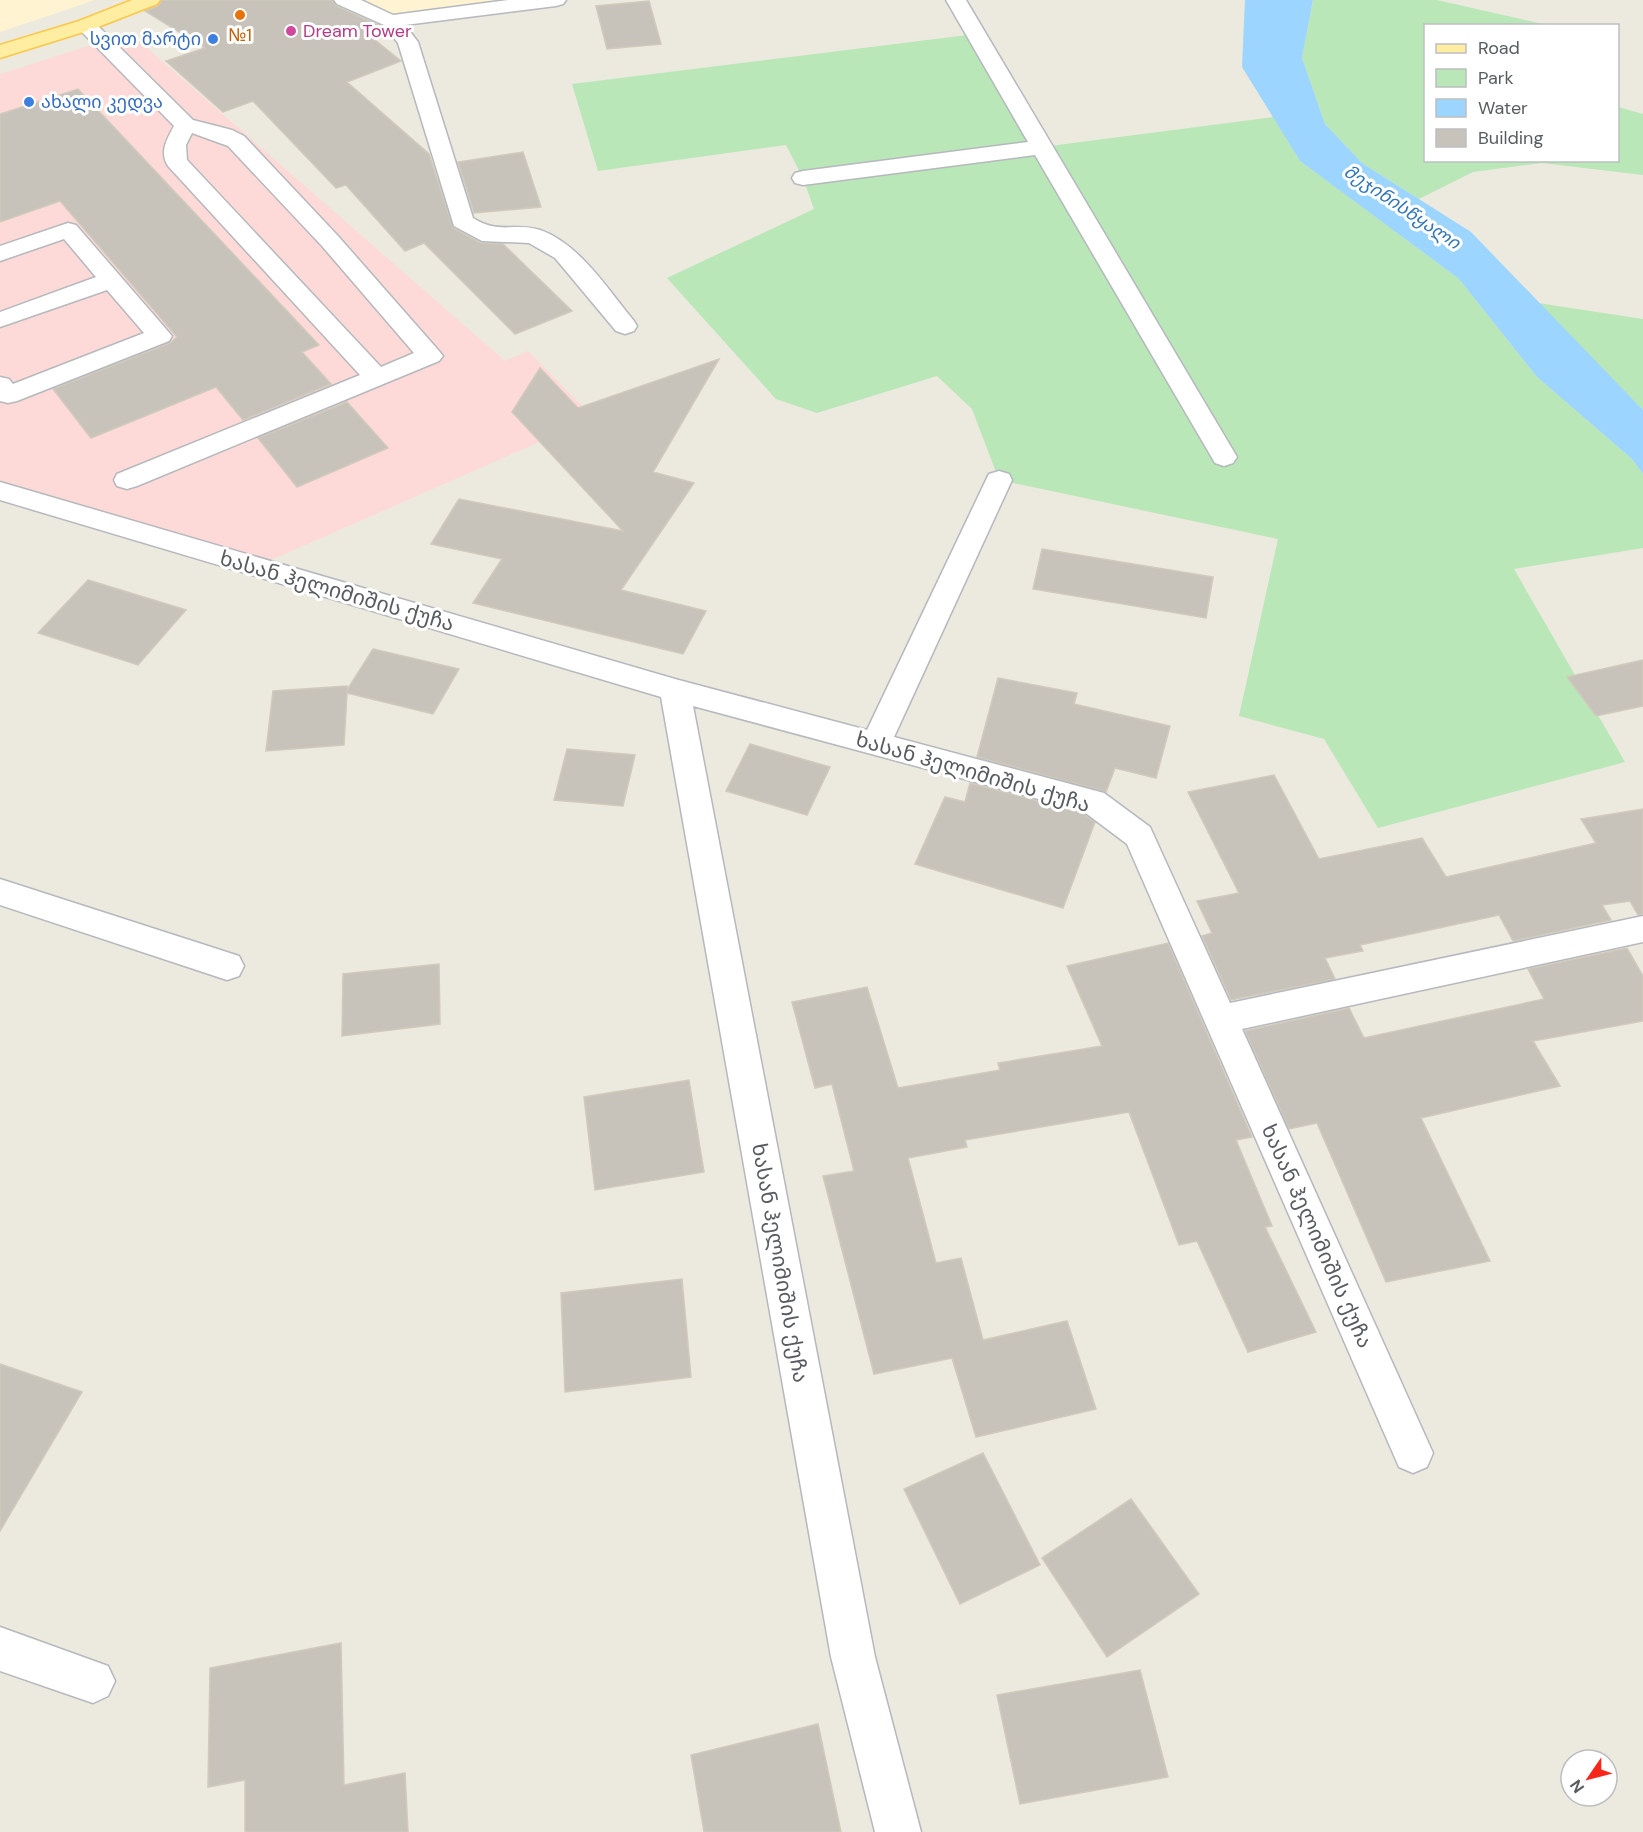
<svg xmlns="http://www.w3.org/2000/svg" width="1643" height="1832" font-family="'DM Sans','Noto Sans Georgian',sans-serif">
  <rect width="100%" height="100%" fill="#ece9de"/>
  <path fill="#fff3d1" d="M0,0H95L0,32Z
    M356,0H514L391,16Z"/>
  <path fill="#fddad7" d="M130,33L505,361L528,351L594,418L262,564L0,487V74Z"/>
  <path fill="#b9e7b8" d="M1313,0H1437L1547,25L1426,26V160H1618V107L1643,114V175L1542,163L1473,172L1419,199L1362,163L1325,124L1302,58Z
    M976,34L1042,147L1273,117L1300,161L1459,279L1537,377L1632,459L1643,474V548L1514,569L1625,762L1378,828L1324,739L1239,716L1278,539L999,480L972,409L937,376L817,413L776,399L667,278L814,209L803,178L786,145L598,171L572,84Z
    M1538,303L1643,319V410Z"/>
  <path fill="#9cd5ff" d="M1245,0H1313L1302,58L1325,124L1362,163L1471,232L1643,410V474L1632,459L1537,377L1459,279L1300,161L1242,67Z"/>
  <path fill="#c7c3bb" stroke="#d1cabc" stroke-width="1.5" d="M162,0H332L336,6L383,27L389,35L375,40L401,61L347,82L429,154L453,228L481,243L503,244L572,311L515,334L424,243L405,251L346,185L336,188L253,101L223,112L166,61L205,48L145,11L158,6Z
    M649,1L661,44L607,49L596,6Z
    M78,89L319,345L302,352L331,384L243,420L216,387L91,438L53,389L170,343L177,337L60,201L0,222V114Z
    M523,152L541,207L474,213L458,162Z
    M719,359L653,472L694,483L621,590L706,611L683,654L473,603L502,559L431,544L459,499L623,531L512,412L540,368L578,408Z
    M347,402L388,448L297,487L258,438Z
    M1042,549L1213,577L1206,618L1033,589Z
    M88,580L186,610L138,665L38,633Z
    M373,649L459,669L433,714L347,693L344,745L266,751L273,691L347,686V690Z
    M1643,660V706L1596,716L1567,677Z
    M998,678L1077,693L1074,704L1170,726L1156,778L1115,768L1106,792L977,757Z
    M750,744L830,767L807,815L726,791Z
    M567,749L635,755L623,806L554,800Z
    M1274,775L1319,859L1422,838L1446,877L1596,843L1581,819L1643,809V914L1638,915L1630,901L1602,905L1611,920L1513,941L1499,915L1360,945L1363,951L1325,958L1335,979L1231,1000L1202,936L1212,933L1197,901L1239,893L1188,792Z
    M970,783L1082,813L1095,822L1063,908L915,864L945,797L965,802Z
    M1168,943L1252,1137L1236,1140L1272,1226L1265,1227L1316,1332L1248,1352L1197,1241L1179,1245L1129,1112L965,1140L967,1147L908,1158L936,1263L961,1258L983,1340L1067,1321L1096,1409L976,1437L952,1358L874,1374L823,1176L854,1171L832,1084L815,1088L792,1002L867,987L898,1088L1000,1070L998,1063L1102,1046L1067,966Z
    M1627,948L1643,976V1021L1533,1041L1560,1086L1421,1118L1490,1261L1386,1282L1317,1123L1289,1129L1245,1031L1349,1008L1364,1038L1544,999L1528,969Z
    M439,964L440,1024L342,1036L343,974Z
    M689,1080L704,1172L595,1190L584,1097Z
    M682,1279L691,1377L565,1392L561,1293Z
    M0,1364L82,1392L0,1531Z
    M983,1453L1040,1565L960,1604L904,1489Z
    M1131,1499L1199,1594L1107,1657L1042,1558Z
    M341,1643L344,1785L405,1773L408,1832H245V1780L208,1787L210,1668Z
    M1140,1670L1168,1777L1020,1804L997,1695Z
    M818,1724L841,1832H704L691,1755Z"/>
  <g fill="none" stroke-linecap="round" stroke-linejoin="round">
    <g stroke="#b5b8bd" stroke-width="3">
      <path id="minor" d="M334,0H361L393,15L508,0H566L563,4L556,6L405,25L418,42L473,218C500,235 514,222 540,230C580,244 608,290 634,321L637,326L634,331L625,334L616,331L555,258L529,243L482,241L454,226L398,43L384,25L337,4Z
        M946,0H966L1237,457L1233,463L1224,466L1215,463L1035,155L803,185L795,183L792,178L795,173L803,171L1028,142Z
        M86,19L93,21L193,120L232,130L244,136L338,236L439,351L443,356L439,361L137,486L127,489L117,486L114,480L117,474L360,375L168,166C159,152 167,139 174,126L79,29L76,25L79,21ZM192,133L228,146L322,246L414,353L381,367L187,160L186,145Z
        M68,223L76,225L172,336L169,341L17,401L8,403L0,401V377L9,379L13,384L144,333L107,290L0,327V312L96,277L64,239L0,261V246Z
        M999,471L1009,474L1012,480L894,737L1104,793L1150,827L1230,1003L1643,916V942L1242,1029L1433,1453L1427,1467L1413,1473L1399,1467L1127,844L1083,811L693,706L875,1657L921,1832H875L831,1657L661,697L0,500V482L675,679L867,730L986,480L989,474Z
        M0,879L239,956L244,966L239,976L227,980L0,905Z
        M0,1627L108,1666L115,1681L108,1696L93,1703L0,1671Z"/>
    </g>
    <g stroke="#fcc647" stroke-width="3">
      <path id="major" d="M132,0H160L157,4L93,29L0,58V45L79,21Z"/>
    </g>
    <use href="#minor" fill="#fff" fill-rule="evenodd"/>
    <use href="#major" fill="#ffeea1" fill-rule="evenodd"/>
  </g>
  <circle fill="#e8710a" stroke="#fff" stroke-width="2" cx="240" cy="15" r="6"/>
  <circle fill="#d1479c" stroke="#fff" stroke-width="2" cx="291" cy="31" r="6"/>
  <g fill="#3f7fe0" stroke="#fff" stroke-width="2">
    <circle cx="213" cy="39" r="6"/>
    <circle cx="29" cy="102" r="6"/>
  </g>
  <g text-anchor="middle" dominant-baseline="central" stroke-width="6" stroke-linejoin="round" paint-order="stroke">
    <g font-size="18" fill="#b23c85" stroke="#fff" text-anchor="start">
      <text x="303" y="31">Dream Tower</text>
    </g>
    <g font-size="18" fill="#c56008" stroke="#fff">
      <text x="240" y="35">№1</text>
    </g>
    <g font-size="18" fill="#366cbe" stroke="#fff" text-anchor="end">
      <text x="201" y="39">სვით მარტი</text>
      <text x="41" y="102" text-anchor="start">ახალი კედვა</text>
    </g>
    <g font-size="18" font-style="italic" fill="#3276b8" stroke="#fff">
      <text transform="translate(1402 207) rotate(34)">მეჯინისწყალი</text>
    </g>
    <g font-size="21" fill="#585c61" stroke="#fff">
      <text transform="translate(337 591) rotate(16)">ხასან ჰელიმიშის ქუჩა</text>
      <text transform="translate(973 772) rotate(16)">ხასან ჰელიმიშის ქუჩა</text>
      <text transform="translate(1317 1236) rotate(66)">ხასან ჰელიმიშის ქუჩა</text>
      <text transform="translate(780 1263) rotate(80)">ხასან ჰელიმიშის ქუჩა</text>
    </g>
  </g>
  <rect x="1424" y="24" width="195" height="138" fill="#ffffff" stroke="#bcbec0" stroke-width="1.5"/>
  <rect x="1436" y="44" width="30" height="9" fill="#ffeea1" stroke="#bcbec0" stroke-width="1.5"/>
  <text x="1478" y="54" font-size="18" fill="#585c61">Road</text>
  <rect x="1436" y="69" width="30" height="18" fill="#b9e7b8" stroke="#bcbec0" stroke-width="1.5"/>
  <text x="1478" y="84" font-size="18" fill="#585c61">Park</text>
  <rect x="1436" y="99" width="30" height="18" fill="#9cd5ff" stroke="#bcbec0" stroke-width="1.5"/>
  <text x="1478" y="114" font-size="18" fill="#585c61">Water</text>
  <rect x="1436" y="129" width="30" height="18" fill="#c7c3bb" stroke="#bcbec0" stroke-width="1.5"/>
  <text x="1478" y="144" font-size="18" fill="#585c61">Building</text>
  <g transform="translate(1589 1778) rotate(235)"><circle r="28" fill="#ffffff" stroke="#bcbec0" stroke-width="1.5"/>
  <path d="M0-4.5L10 22L0 15L-10 22Z" fill="#f6271a"/>
  <text y="-9" font-size="16" font-weight="bold" text-anchor="middle" fill="#585c61">N</text>
  </g>
</svg>
